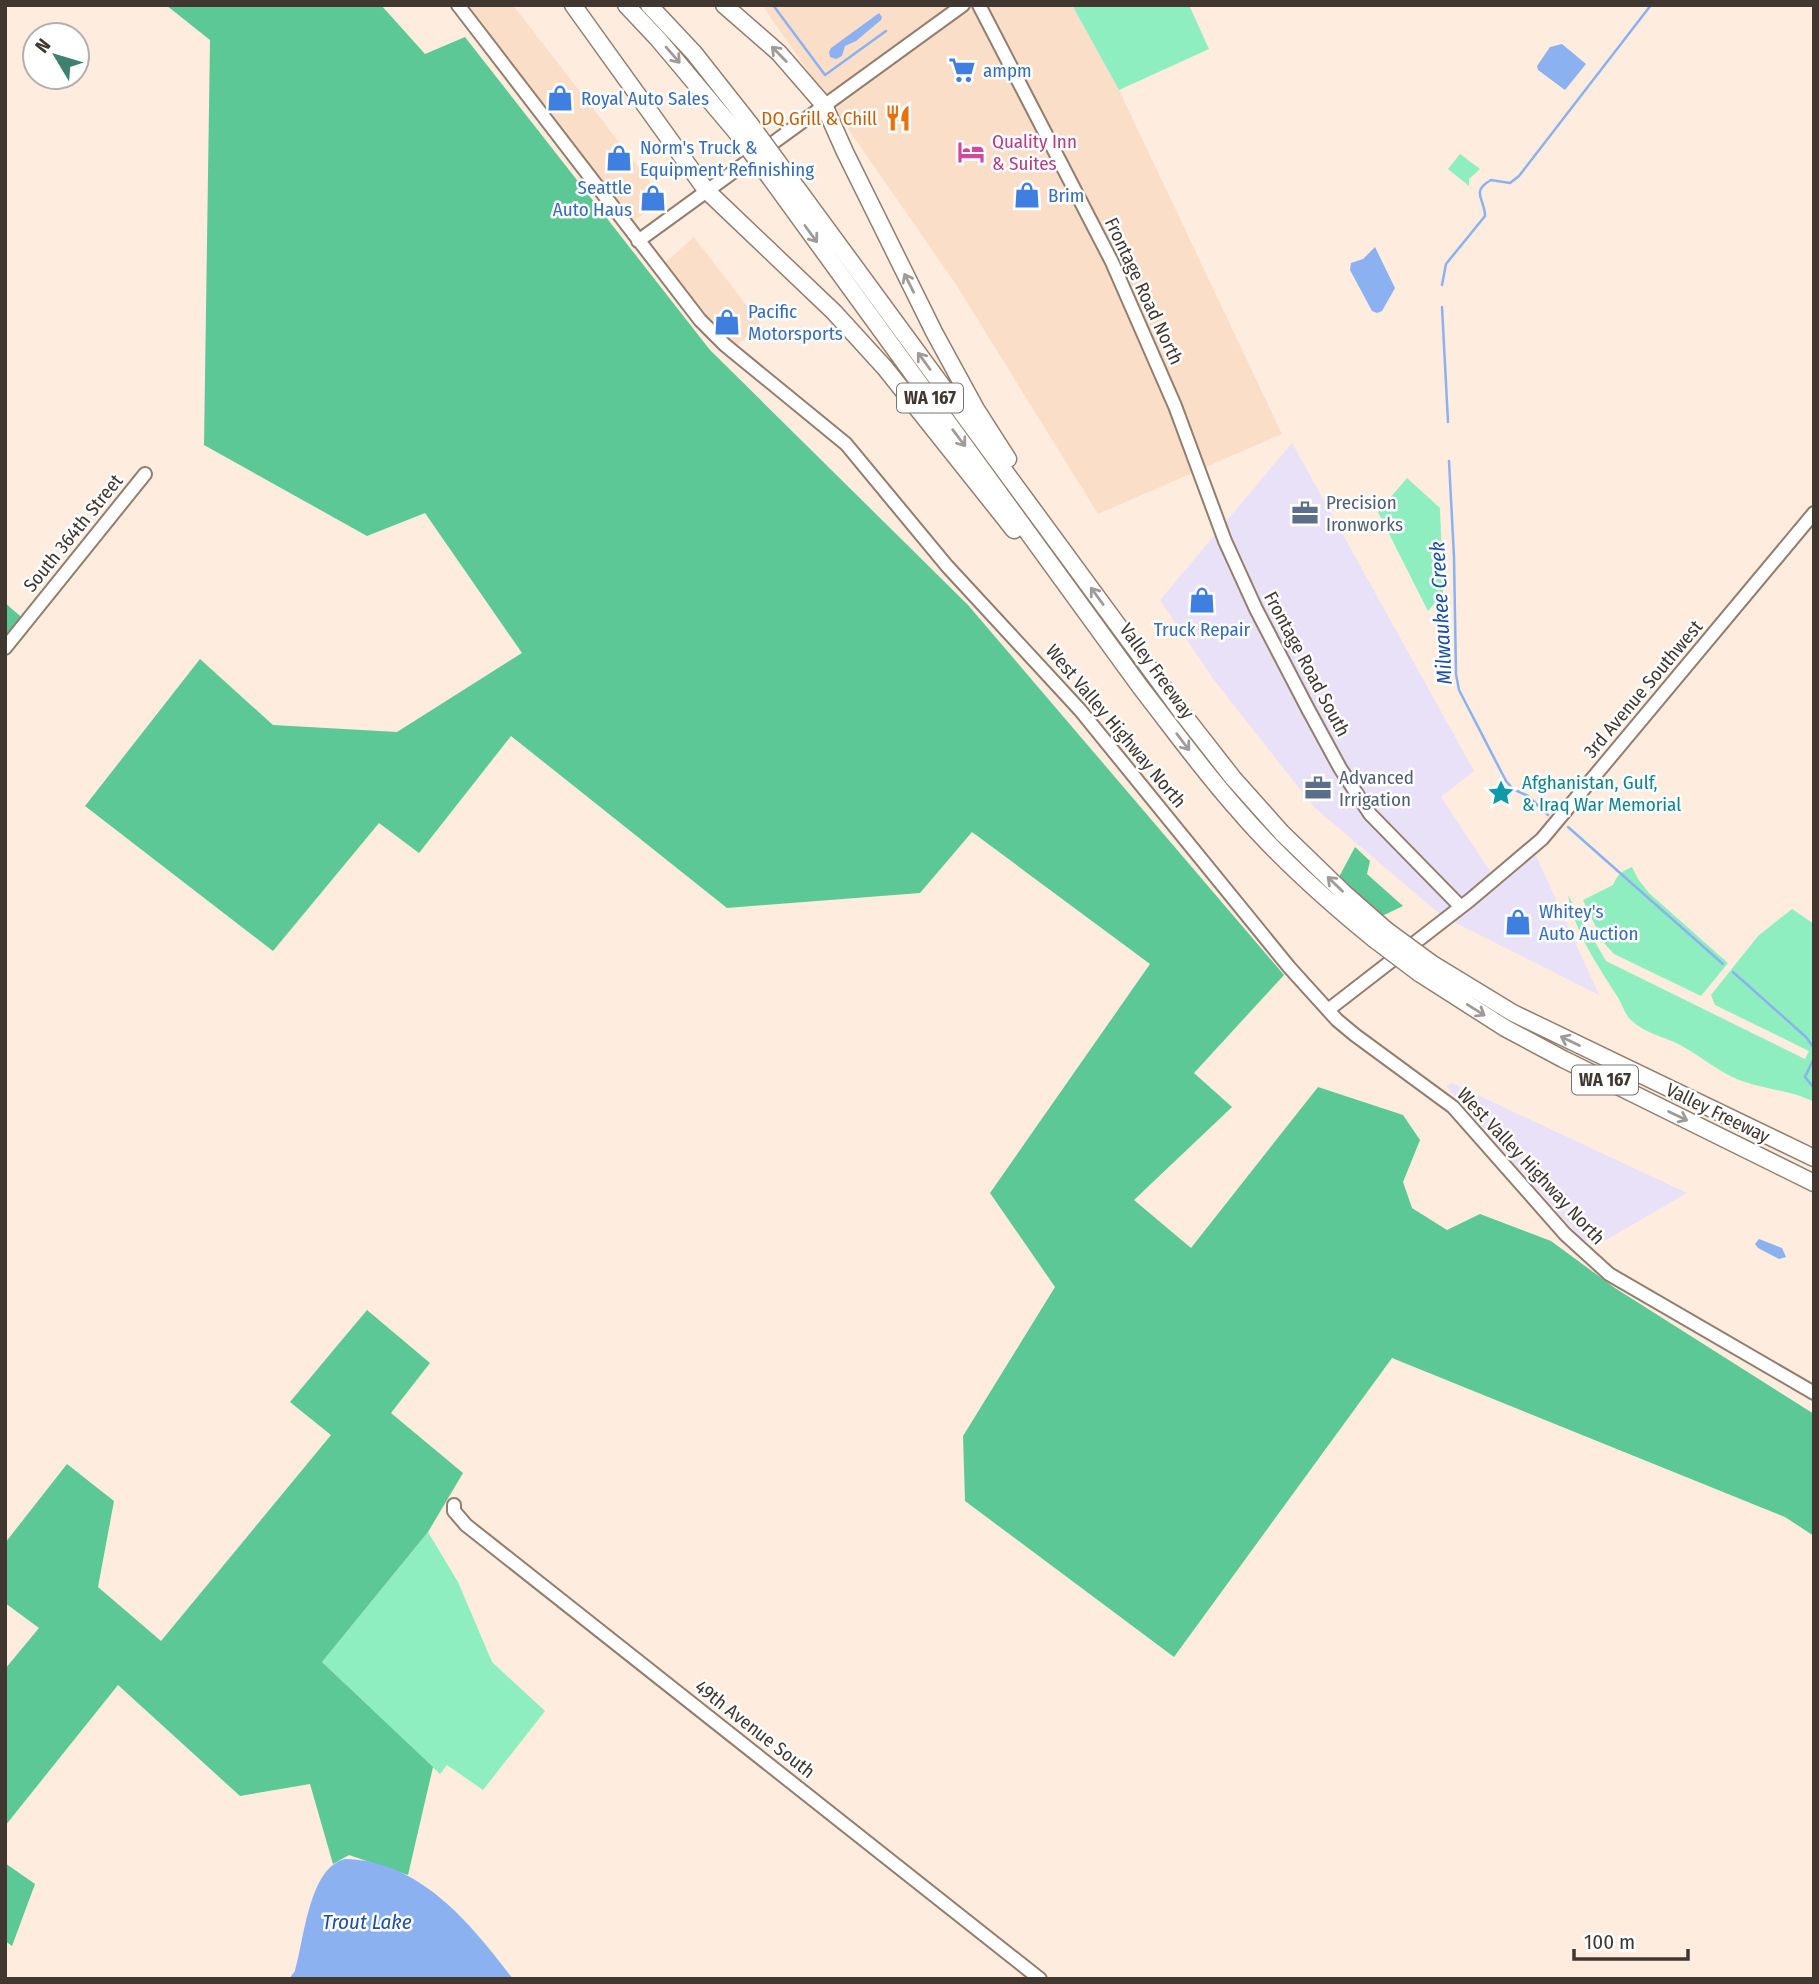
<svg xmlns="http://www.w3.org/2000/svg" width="1819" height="1984" font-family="'Fira Sans Condensed',sans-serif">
  <rect width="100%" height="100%" fill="#feecde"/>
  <path fill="#fbdec8" d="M465,5H513L663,199L634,221L623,212Z
    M762,5H1072L1119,90L1282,434L1098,514L955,283Z
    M694,237L760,323L736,347L719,332L686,293L665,263Z"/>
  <path fill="#e9e1f7" d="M1292,443L1474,771L1441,797L1496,880L1533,849L1599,995L1442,916L1314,807L1214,680L1160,600Z
    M1452,1083L1687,1193L1606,1240L1583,1241L1446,1086Z"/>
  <path fill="#8feebf" d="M1072,5H1189L1209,49L1119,90Z
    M1460,154L1480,169L1469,179V186L1448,169Z
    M1407,478L1440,508L1443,593L1428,611L1378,512Z
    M1632,867L1638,879L1649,893L1728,963L1701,996L1614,954L1603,942L1583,900L1613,885C1617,875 1622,871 1632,867Z
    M1568,895L1606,961L1805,1059L1809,1051L1715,1005L1711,995L1758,936L1792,909L1814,924V1102C1791,1090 1766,1090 1742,1081C1720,1073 1702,1057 1682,1046C1664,1036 1645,1034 1630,1019C1624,1013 1622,1003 1617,996C1597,964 1575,933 1568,895Z
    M428,1532L458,1582L492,1662L545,1711L483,1790L447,1765L440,1774L322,1662Z"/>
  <path fill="#5bc896" d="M166,5H381L425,54L465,37L710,350L968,605L1284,975L1194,1073L1232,1107L1134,1200L1191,1248L1318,1087L1403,1115L1420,1140L1403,1182L1412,1208L1447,1230L1480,1214L1551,1241L1615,1288L1814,1414V1536L1785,1517L1392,1358L1174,1657L965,1501L963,1436L1055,1287L990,1193L1150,964L972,832L920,893L727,908L511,736L419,853L379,823L273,951L85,806L200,659L273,725L397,732L522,653L425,513L367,536L204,445L210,40Z
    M5,603L26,621L5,648Z
    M1355,847L1370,861L1367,874L1403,906L1382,916L1339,877Z
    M367,1310L430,1363L391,1413L463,1473L428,1532L322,1662L433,1767L408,1875L349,1855L333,1864L310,1784L240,1796L118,1685L5,1826V1669L39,1628L5,1603V1543L67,1464L114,1501L98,1587L161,1641L331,1435L290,1402Z
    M5,1863L35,1884L12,1946L5,1941Z"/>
  <path fill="#8cb1f0" d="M879,13L882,17L881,20L856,41L845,46L842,56L836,59L830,57L829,52L831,48Z
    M1562,44L1586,64L1565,90L1538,70L1537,66L1550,47Z
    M1375,247L1395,288L1382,311L1377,313L1372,311L1350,270L1351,263L1363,259Z
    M1759,1239L1782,1248L1786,1257L1779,1259L1758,1248L1755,1244Z
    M345,1859C420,1860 472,1925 513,1979H289L295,1971C304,1941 309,1867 345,1859Z"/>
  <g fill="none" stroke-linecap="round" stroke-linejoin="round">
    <path stroke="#8cb1f0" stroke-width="2.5" d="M773,5L825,75L886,31
      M1442,285L1446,264L1485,216C1485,199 1470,192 1491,180L1510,183L1519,176L1651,5
      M1442,307L1448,422
      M1449,461L1454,557L1456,674L1459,690L1506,781L1513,789L1528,796L1548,815
      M1568,827L1723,964
      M1733,972L1806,1037L1814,1048
      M1814,1058L1805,1077L1814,1088"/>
    <g stroke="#927e6e" stroke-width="16">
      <path id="secondary" d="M458,5L700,320L725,345L846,444L947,566L1080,710L1289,967L1337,1020L1355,1035L1453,1107L1565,1234L1609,1274L1814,1393
        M979,5L1112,262L1175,406L1225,541L1256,609L1308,709L1340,768L1370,814L1460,906
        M638,241L963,5
        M5,648L145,474
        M1328,1010L1470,900L1542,839L1814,513
        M454,1505V1511L466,1525L1040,1979"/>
    </g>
    <g stroke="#927e6e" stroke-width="19">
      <path id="highway" d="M573,5L706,190L834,312L885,368L1014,530
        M626,5L658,39L737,133
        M649,5L694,53L750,124
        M724,5L779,53L824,105L845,152L934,332L976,409L1008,459
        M783,169L1183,714L1233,778L1282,833L1344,893L1386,930
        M771,179L1141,688C1173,729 1203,771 1238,810C1279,858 1325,899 1374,939
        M1431,963L1513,1013L1814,1158
        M1419,973L1505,1028L1563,1059L1814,1183"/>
    </g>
    <use href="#secondary" stroke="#fff" stroke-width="12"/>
    <use href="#highway" stroke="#fff" stroke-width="16"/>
    <g stroke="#927e6e" stroke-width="19" stroke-linecap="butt">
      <path id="highway-bridge" d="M750,124L783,169
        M737,133L771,179
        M1386,930L1431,963
        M1374,939L1419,973"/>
    </g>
    <use href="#highway-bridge" stroke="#fff" stroke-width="16"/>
  </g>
  <defs><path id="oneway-shaft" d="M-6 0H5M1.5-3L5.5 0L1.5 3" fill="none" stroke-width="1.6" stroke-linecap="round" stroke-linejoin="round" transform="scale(1.75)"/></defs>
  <g stroke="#a09b98">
    <use href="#oneway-shaft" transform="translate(779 54) rotate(-134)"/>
    <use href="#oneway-shaft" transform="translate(673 55) rotate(49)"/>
    <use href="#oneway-shaft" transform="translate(811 234) rotate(54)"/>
    <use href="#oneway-shaft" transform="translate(909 283) rotate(-117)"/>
    <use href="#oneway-shaft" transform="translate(924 361) rotate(-126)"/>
    <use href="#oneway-shaft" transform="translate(959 438) rotate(53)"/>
    <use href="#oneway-shaft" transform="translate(1097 596) rotate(-126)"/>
    <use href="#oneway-shaft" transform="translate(1183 742) rotate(53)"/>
    <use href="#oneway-shaft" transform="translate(1335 884) rotate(-136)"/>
    <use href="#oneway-shaft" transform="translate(1476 1010) rotate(32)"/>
    <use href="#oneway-shaft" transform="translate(1570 1041) rotate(-154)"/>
    <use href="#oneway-shaft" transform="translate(1678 1116) rotate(26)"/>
  </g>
  <defs>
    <g id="supermarket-bare" transform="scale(2.1)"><path d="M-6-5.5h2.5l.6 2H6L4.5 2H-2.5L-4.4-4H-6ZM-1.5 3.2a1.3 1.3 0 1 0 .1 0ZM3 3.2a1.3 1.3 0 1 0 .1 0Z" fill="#3f7fe0" stroke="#fff" stroke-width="2.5" paint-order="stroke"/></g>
    <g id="shop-bare" transform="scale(2.1)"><path d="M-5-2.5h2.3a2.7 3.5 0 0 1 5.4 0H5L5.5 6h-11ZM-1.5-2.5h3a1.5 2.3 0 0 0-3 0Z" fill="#3f7fe0" stroke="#fff" stroke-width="2.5" paint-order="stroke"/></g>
    <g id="restaurant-bare" transform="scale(2.1)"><path d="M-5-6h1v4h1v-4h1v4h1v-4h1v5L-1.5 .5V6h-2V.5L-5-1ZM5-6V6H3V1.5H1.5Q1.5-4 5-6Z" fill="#e8710a" stroke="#fff" stroke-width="2.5" paint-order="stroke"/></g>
    <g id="hotel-bare" transform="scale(2.1)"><path d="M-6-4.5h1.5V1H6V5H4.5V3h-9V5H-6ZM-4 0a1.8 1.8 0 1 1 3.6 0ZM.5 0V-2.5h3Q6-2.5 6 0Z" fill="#d1479c" stroke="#fff" stroke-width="2.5" paint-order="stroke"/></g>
    <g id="office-bare" transform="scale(2.1)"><path d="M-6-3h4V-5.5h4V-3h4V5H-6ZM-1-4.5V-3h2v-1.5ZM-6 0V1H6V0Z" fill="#5c6f8a" stroke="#fff" stroke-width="2.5" paint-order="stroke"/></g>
    <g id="sight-bare" transform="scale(2.1)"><path d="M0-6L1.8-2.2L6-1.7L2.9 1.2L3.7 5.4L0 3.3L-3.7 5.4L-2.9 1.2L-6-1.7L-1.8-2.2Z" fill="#0f9aa8" stroke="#fff" stroke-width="2.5" paint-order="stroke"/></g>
  </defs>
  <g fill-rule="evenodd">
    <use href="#supermarket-bare" x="962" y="70"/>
    <use href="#shop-bare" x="560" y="98"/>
    <use href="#restaurant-bare" x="898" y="118"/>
    <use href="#hotel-bare" x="971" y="152"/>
    <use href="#shop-bare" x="619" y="158"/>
    <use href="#shop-bare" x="1027" y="195"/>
    <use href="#shop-bare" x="653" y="198"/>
    <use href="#shop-bare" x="727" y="322"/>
    <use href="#office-bare" x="1305" y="513"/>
    <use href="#shop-bare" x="1202" y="600"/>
    <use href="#office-bare" x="1318" y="788"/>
    <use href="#sight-bare" x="1501" y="793"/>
    <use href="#shop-bare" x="1518" y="922"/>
  </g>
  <g text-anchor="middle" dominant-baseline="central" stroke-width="5" stroke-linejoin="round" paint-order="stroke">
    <g fill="#fff" stroke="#79736f" stroke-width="2">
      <rect x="897" y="383.5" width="66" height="29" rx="5"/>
      <rect x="1572" y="1065.5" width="66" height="29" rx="5"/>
    </g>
    <g font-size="18" font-weight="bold" fill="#403731">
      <text x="930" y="398">WA 167</text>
      <text x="1605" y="1080">WA 167</text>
    </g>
    <g font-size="19" fill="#366cbe" stroke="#fff" text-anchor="start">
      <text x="983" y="70">ampm</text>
      <text x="581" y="98">Royal Auto Sales</text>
      <text x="640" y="147">Norm's Truck &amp;<tspan x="640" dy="22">Equipment Refinishing</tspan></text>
      <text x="632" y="187" text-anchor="end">Seattle<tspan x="632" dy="22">Auto Haus</tspan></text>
      <text x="1048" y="195">Brim</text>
      <text x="748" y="311">Pacific<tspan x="748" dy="22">Motorsports</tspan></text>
      <text x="1202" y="629" text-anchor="middle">Truck Repair</text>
      <text x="1539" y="911">Whitey's<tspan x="1539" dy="22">Auto Auction</tspan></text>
    </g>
    <g font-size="19" fill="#c56008" stroke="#fff" text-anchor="end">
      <text x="877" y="118">DQ Grill &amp; Chill</text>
    </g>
    <g font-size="19" fill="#b23c85" stroke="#fff" text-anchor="start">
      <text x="992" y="141">Quality Inn<tspan x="992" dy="22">&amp; Suites</tspan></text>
    </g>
    <g font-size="19" fill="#403731" stroke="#fff">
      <text transform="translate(1144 291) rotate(65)">Frontage Road North</text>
      <text transform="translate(73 533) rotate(-51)">South 364th Street</text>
      <text transform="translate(1307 664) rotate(62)">Frontage Road South</text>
      <text transform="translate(1157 671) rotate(54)">Valley Freeway</text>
      <text transform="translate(1643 689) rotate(-50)">3rd Avenue Southwest</text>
      <text transform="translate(1116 726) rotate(50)">West Valley Highway North</text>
      <text transform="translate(1718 1113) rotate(26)">Valley Freeway</text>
      <text transform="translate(1531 1166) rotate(47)">West Valley Highway North</text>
      <text transform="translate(755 1729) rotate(38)">49th Avenue South</text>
    </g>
    <g font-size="19" fill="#4e5e75" stroke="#fff" text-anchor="start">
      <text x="1326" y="502">Precision<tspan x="1326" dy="22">Ironworks</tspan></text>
      <text x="1339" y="777">Advanced<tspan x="1339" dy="22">Irrigation</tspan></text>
    </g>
    <g font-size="19" fill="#0d838f" stroke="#fff" text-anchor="start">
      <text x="1522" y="782">Afghanistan, Gulf,<tspan x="1522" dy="22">&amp; Iraq War Memorial</tspan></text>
    </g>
    <g font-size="21" font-style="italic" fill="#1c4fa9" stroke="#fff">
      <text transform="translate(1441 613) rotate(-93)">Milwaukee Creek</text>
      <text x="367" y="1922">Trout Lake</text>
    </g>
  </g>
  <rect width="1819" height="1984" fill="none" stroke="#403731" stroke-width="14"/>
  <g transform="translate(56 56) rotate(308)"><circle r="33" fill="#ffffff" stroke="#b3afad" stroke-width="2"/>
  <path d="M0-5L12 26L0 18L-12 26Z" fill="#40806e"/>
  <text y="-10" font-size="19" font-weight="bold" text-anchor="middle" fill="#403731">N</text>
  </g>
  <path d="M1574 1949v10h114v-10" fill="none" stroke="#403731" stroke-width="3.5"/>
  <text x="1584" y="1949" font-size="21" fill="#403731" stroke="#ffffff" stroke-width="5" paint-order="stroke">100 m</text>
</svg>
